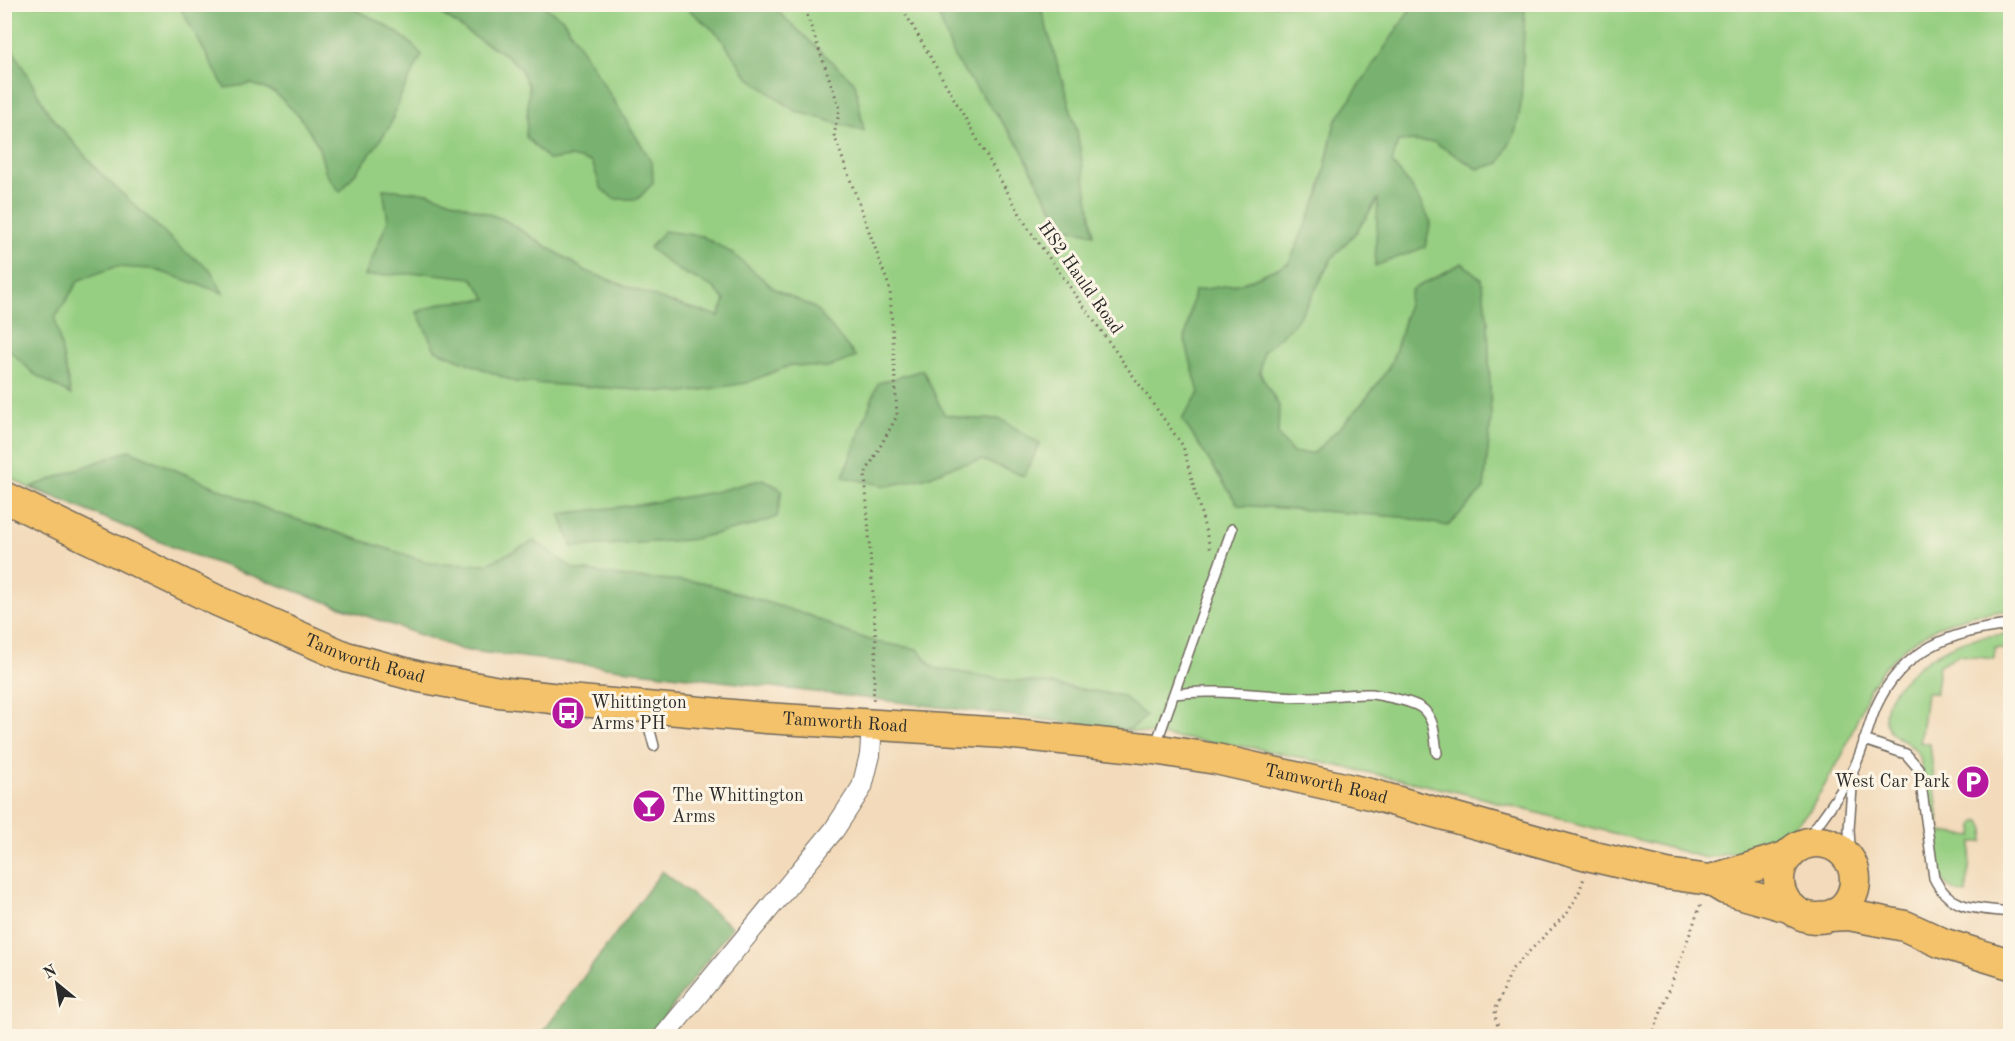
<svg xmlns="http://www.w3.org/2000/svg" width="2015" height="1041" font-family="'Old Standard TT',serif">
  <rect width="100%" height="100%" fill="#fcf5e5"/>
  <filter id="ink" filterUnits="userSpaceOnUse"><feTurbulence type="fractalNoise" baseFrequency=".0167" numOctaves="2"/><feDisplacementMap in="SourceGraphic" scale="12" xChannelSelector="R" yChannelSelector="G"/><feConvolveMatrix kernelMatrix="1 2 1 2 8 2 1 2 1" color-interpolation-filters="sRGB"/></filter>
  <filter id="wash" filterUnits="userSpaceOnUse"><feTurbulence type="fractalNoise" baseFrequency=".008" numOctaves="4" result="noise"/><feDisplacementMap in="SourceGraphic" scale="24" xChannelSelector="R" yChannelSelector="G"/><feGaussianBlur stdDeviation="1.35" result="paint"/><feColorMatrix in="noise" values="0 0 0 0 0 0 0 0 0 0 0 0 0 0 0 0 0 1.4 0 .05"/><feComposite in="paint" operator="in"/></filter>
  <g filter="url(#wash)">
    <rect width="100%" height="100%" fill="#f2daba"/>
    <path fill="#97cf82" stroke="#617d56" stroke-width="1.5" d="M4,5H2010V610L1971,615L1937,627L1908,645L1884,667L1871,686L1842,756L1810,810L1795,825L1754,849L1706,858L1467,794L1255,748L1029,718L900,698L463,650L27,487L5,474Z
      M2010,634V649L1995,648L1994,659L1959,655L1939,665L1936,693H1926L1920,742L1930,744L1940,832L1973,836L1974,824L1978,821H1981L1985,829L1983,842H1972L1966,894C1953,893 1944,884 1938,873L1920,757C1911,739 1889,739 1886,722C1878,688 1937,649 1965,641C1980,636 1995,635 2010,634Z"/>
    <path fill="#79b270" stroke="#526e4e" stroke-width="1.5" d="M1414,4L1525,5L1521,105L1515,133L1500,163L1478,169L1434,142L1398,141L1392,163L1411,186L1431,222L1425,247L1375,266L1378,199L1357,231L1332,258L1309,302L1294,324L1263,352L1260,373L1279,406L1278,435L1293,453H1314C1341,427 1367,401 1387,370C1397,354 1407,309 1411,290L1462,263L1481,279L1488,320L1491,420L1484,489L1448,526L1401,517L1238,505L1182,419L1199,393L1185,340L1194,291L1243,283L1289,263L1319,194L1335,122Z
      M176,5H344C372,17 402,31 422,55L401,95L390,126L369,156L340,192L326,174L318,145L300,117L275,93L252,84L225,88L182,11Z
      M429,5H542L563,19L652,162L653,183L638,199H614L601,188L592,162L570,157L549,160L526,137L529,87L520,68L506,55L475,37Z
      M683,5H771L855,83L864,131L795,111L748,77L718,34Z
      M935,5H1040L1077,131L1094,234L1067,228L1047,200L1019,145L954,58Z
      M5,36L50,115L100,173L184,251L210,269L223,293L153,269L115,267L79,280L55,318L71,395L34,374L5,346Z
      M383,189L429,193L503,219L586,271L666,301L719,316L725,300L713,287L678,270L649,248L664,231L702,236L732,253L775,289L815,308L856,357L827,368L791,365L746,383L684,393L515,382L435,350L417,312L442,303L487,299L472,278L426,273L365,276L388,220Z
      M923,370L944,414L970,419H1001L1040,444L1024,476L982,460L954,466L925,478L887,486L843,477L878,383Z
      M129,450L274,512L431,563L487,564L534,541L574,569L626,577L702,582L811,616L843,631L876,642L918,649L934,668L1007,680L1045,683L1122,696L1146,716L1130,730L463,650L182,551L31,487Z
      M763,479L782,490L777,517L751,526L688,540L572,547L560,514L644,504L714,492Z
      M662,871L732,927L650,1036H540Z"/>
  </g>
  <g filter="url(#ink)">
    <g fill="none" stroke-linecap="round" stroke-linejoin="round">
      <g stroke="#71685d" stroke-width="12">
        <path id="lane" d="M1174,694C1218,688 1263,697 1307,697C1328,697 1350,693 1372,694C1384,696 1415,701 1424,710C1435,721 1435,739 1437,753
          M650,710L649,727L654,746
          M1864,740L1906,754L1919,769L1934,878C1950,911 1977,908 2010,912
          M1156,744L1232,529
          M1803,845C1819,821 1839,798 1852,772C1863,752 1867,728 1876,707C1902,649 1952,631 2010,625
          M1851,863L1849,829L1853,774"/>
      </g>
      <g stroke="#71685d" stroke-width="22">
        <path id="street" d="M664,1036L834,830L862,787L870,755L872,725"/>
      </g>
      <g stroke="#71685d" stroke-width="33">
        <g id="primary">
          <path id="s1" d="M4,497L218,601L346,657L420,677L499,692L569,700L766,718L1005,733L1154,749L1216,759L1370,794L1591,856L1667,874L1710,880L1725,889L1792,908"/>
          <circle cx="1817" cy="880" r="38"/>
          <path d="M1710,880L1788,856"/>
          <path d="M1828,916L1849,915L1905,926L1942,943L2010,964"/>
        </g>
      </g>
      <path stroke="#71685d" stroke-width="3" stroke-dasharray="1.5 4.5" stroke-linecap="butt" d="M803,4L840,109L834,135L890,289L897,416L865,474L876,642L873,704
        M900,4L1028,228L1183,446L1211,551
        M1502,1036L1496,1021L1495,1011L1512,969L1568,912L1579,892L1584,878
        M1652,1036L1702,901"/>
      <use href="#lane" stroke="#fff" stroke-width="9"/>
      <use href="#street" stroke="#fff" stroke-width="20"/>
      <use href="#primary" stroke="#f3c26a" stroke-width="30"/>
    </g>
  </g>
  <defs>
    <g id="bus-disc" transform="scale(1.725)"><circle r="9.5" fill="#b5179e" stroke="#fcf5e5"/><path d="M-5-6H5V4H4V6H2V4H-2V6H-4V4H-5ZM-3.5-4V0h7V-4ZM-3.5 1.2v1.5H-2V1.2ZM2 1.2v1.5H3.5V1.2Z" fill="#fff"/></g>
    <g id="parking-disc" transform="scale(1.725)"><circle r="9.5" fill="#b5179e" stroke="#fcf5e5"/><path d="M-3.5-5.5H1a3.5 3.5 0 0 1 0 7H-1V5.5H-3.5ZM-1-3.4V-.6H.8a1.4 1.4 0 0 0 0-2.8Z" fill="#fff"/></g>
    <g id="bar-disc" transform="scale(1.725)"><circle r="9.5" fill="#b5179e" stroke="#fcf5e5"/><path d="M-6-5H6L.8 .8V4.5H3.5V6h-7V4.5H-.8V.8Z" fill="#fff"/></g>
  </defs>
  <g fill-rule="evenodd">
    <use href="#bus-disc" x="568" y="713"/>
    <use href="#parking-disc" x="1973" y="782"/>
    <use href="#bar-disc" x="649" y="806"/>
  </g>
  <g text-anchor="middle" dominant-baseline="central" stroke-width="6" stroke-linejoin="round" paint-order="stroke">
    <g font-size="18" fill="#2b2b2b" stroke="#fcf5e5">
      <text transform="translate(1080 278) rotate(55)">HS2 Hauld Road</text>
      <text stroke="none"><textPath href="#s1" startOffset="396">Tamworth Road</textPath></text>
      <text stroke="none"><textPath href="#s1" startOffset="882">Tamworth Road</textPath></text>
      <text stroke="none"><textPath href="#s1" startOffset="1368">Tamworth Road</textPath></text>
    </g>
    <g font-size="18" fill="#2b2b2b" stroke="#fcf5e5" text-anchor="start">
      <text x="591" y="703">Whittington<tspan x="591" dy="21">Arms PH</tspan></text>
      <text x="1950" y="782" text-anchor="end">West Car Park</text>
      <text x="672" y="796">The Whittington<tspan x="672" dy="21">Arms</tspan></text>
    </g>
  </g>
  <rect width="2015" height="1041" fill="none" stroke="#fcf5e5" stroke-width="24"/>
  <g transform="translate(57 984) rotate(330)" stroke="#fcf5e5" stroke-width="4.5" paint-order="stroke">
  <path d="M0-4.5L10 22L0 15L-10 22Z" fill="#2b2b2b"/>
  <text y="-9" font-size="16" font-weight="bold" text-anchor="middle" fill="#2b2b2b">N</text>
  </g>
</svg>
